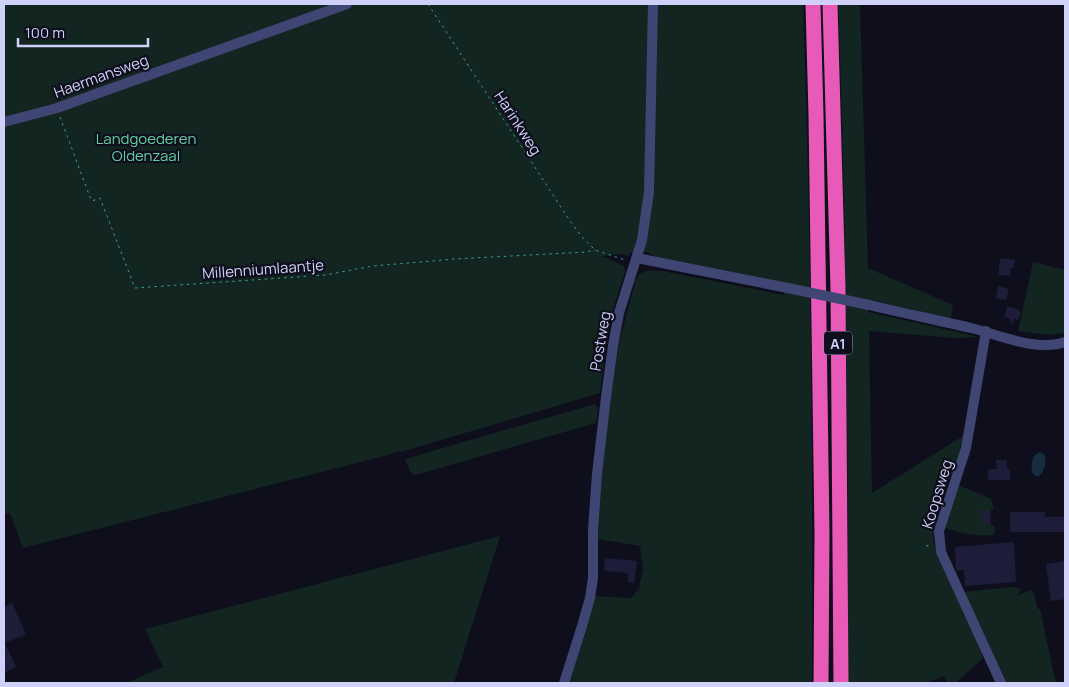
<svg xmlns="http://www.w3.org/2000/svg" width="1069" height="687" font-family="Manrope,sans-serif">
  <rect width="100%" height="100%" fill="#0e0e1c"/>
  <path fill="#122521" d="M4,4H803C811,230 813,457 812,683H568L593,596L631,598L639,588L643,569L640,546L598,539V515L609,403L620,339L636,279C643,268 650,271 662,271L784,295V283L663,260L652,255L648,252L630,253L628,256L622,254L602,256L624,266L625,272L612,312L606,345L600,393L404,451L395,452L388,455L23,548L10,513L4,514Z
    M838,4H860L868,268L953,305L951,318L869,300L868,312L979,337L954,338L869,331L872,493L963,436L957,462L942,498L935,524L933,538L936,554L974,635L983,658L956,683H947L945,676L925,683H848C848,457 847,230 838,4Z
    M1033,262L1065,270V333L1049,335L1018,331Z
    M595,404L598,408L596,423L419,474L414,475L411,473L405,459Z
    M956,484L991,499L994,509H991L990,524L995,527L994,534C980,539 955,531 941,527Z
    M500,536L454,683H126L163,667L145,629Z
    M1013,587L1021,589L1017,596L1030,590L1034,594L1038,609H1040L1056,683H1002L960,592Z"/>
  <path fill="#152d3f" d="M1040,452L1044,454C1047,461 1045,471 1039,476H1035L1032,472C1031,465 1031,455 1040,452Z"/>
  <path fill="#1d1d3a" d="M1000,258L1015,260L1014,268H1011L1010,276L998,275Z
    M998,286L1009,289L1006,300L996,298Z
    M1007,306L1017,309V310L1021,312L1018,320L1014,319L1012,325L1009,318L1004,317Z
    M996,460H1007V469H1010V480H988V469H997Z
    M982,510H990L991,523L983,524Z
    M1010,512H1045V517H1065V532H1010Z
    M1014,542L1016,582L965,586L964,570H957L956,569L955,547Z
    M605,558L637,561L634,583L628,582V573L604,571Z
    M1065,561V599L1051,601L1046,564Z
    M12,603L26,634L5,643L16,667L4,673V607Z"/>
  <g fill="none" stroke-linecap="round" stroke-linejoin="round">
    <path stroke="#3c9f88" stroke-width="1" stroke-dasharray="2.5 4" stroke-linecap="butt" d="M428,4L570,221L582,237L595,250L625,260
      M60,117L90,197L92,201L100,198L135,288L325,275L373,266L455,259L586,252L595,250
      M926,546L931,545"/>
    <path stroke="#3f4674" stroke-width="10" d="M4,122L57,108L347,4
      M637,258L788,288
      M869,305C903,313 937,320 971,328C1000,335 1036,352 1065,342
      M986,331L966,448L939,531L941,552L1001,683
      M564,683L582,626L590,598L593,578V530L597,474L606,397L613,346L619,313L642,240L649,192L653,4"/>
    <path stroke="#e85ab7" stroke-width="15" d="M813,4L816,115L822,533L821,683
      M830,4L838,288L841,683"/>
    <path stroke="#3f4674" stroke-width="10" d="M788,288L869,305"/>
  </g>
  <g text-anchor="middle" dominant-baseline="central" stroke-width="4.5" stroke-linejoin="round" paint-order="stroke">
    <rect fill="#0e0e1c" stroke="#9596b6" stroke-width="1" x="824" y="331.5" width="28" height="23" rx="4"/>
    <g font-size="14" font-weight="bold" fill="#cfd1f8">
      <text x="838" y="343">A1</text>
    </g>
    <g font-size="15" fill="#cfd1f8" stroke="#0e0e1c">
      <text transform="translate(101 76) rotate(-20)">Haermansweg</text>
      <text transform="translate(518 123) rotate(57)">Harinkweg</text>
      <text transform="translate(263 269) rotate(-4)">Millenniumlaantje</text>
      <text transform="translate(600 341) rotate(-80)">Postweg</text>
      <text transform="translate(937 494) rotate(-73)">Koopsweg</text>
    </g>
    <g font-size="15" fill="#66cda2" stroke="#0e0e1c">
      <text x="146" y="138">Landgoederen<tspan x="146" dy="17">Oldenzaal</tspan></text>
    </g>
  </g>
  <rect width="1069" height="687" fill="none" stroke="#cfd1f8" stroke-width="10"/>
  <path d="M18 38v8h130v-8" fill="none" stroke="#cfd1f8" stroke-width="2.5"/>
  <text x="25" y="38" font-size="15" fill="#cfd1f8" stroke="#0e0e1c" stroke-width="4" paint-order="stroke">100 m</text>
</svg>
